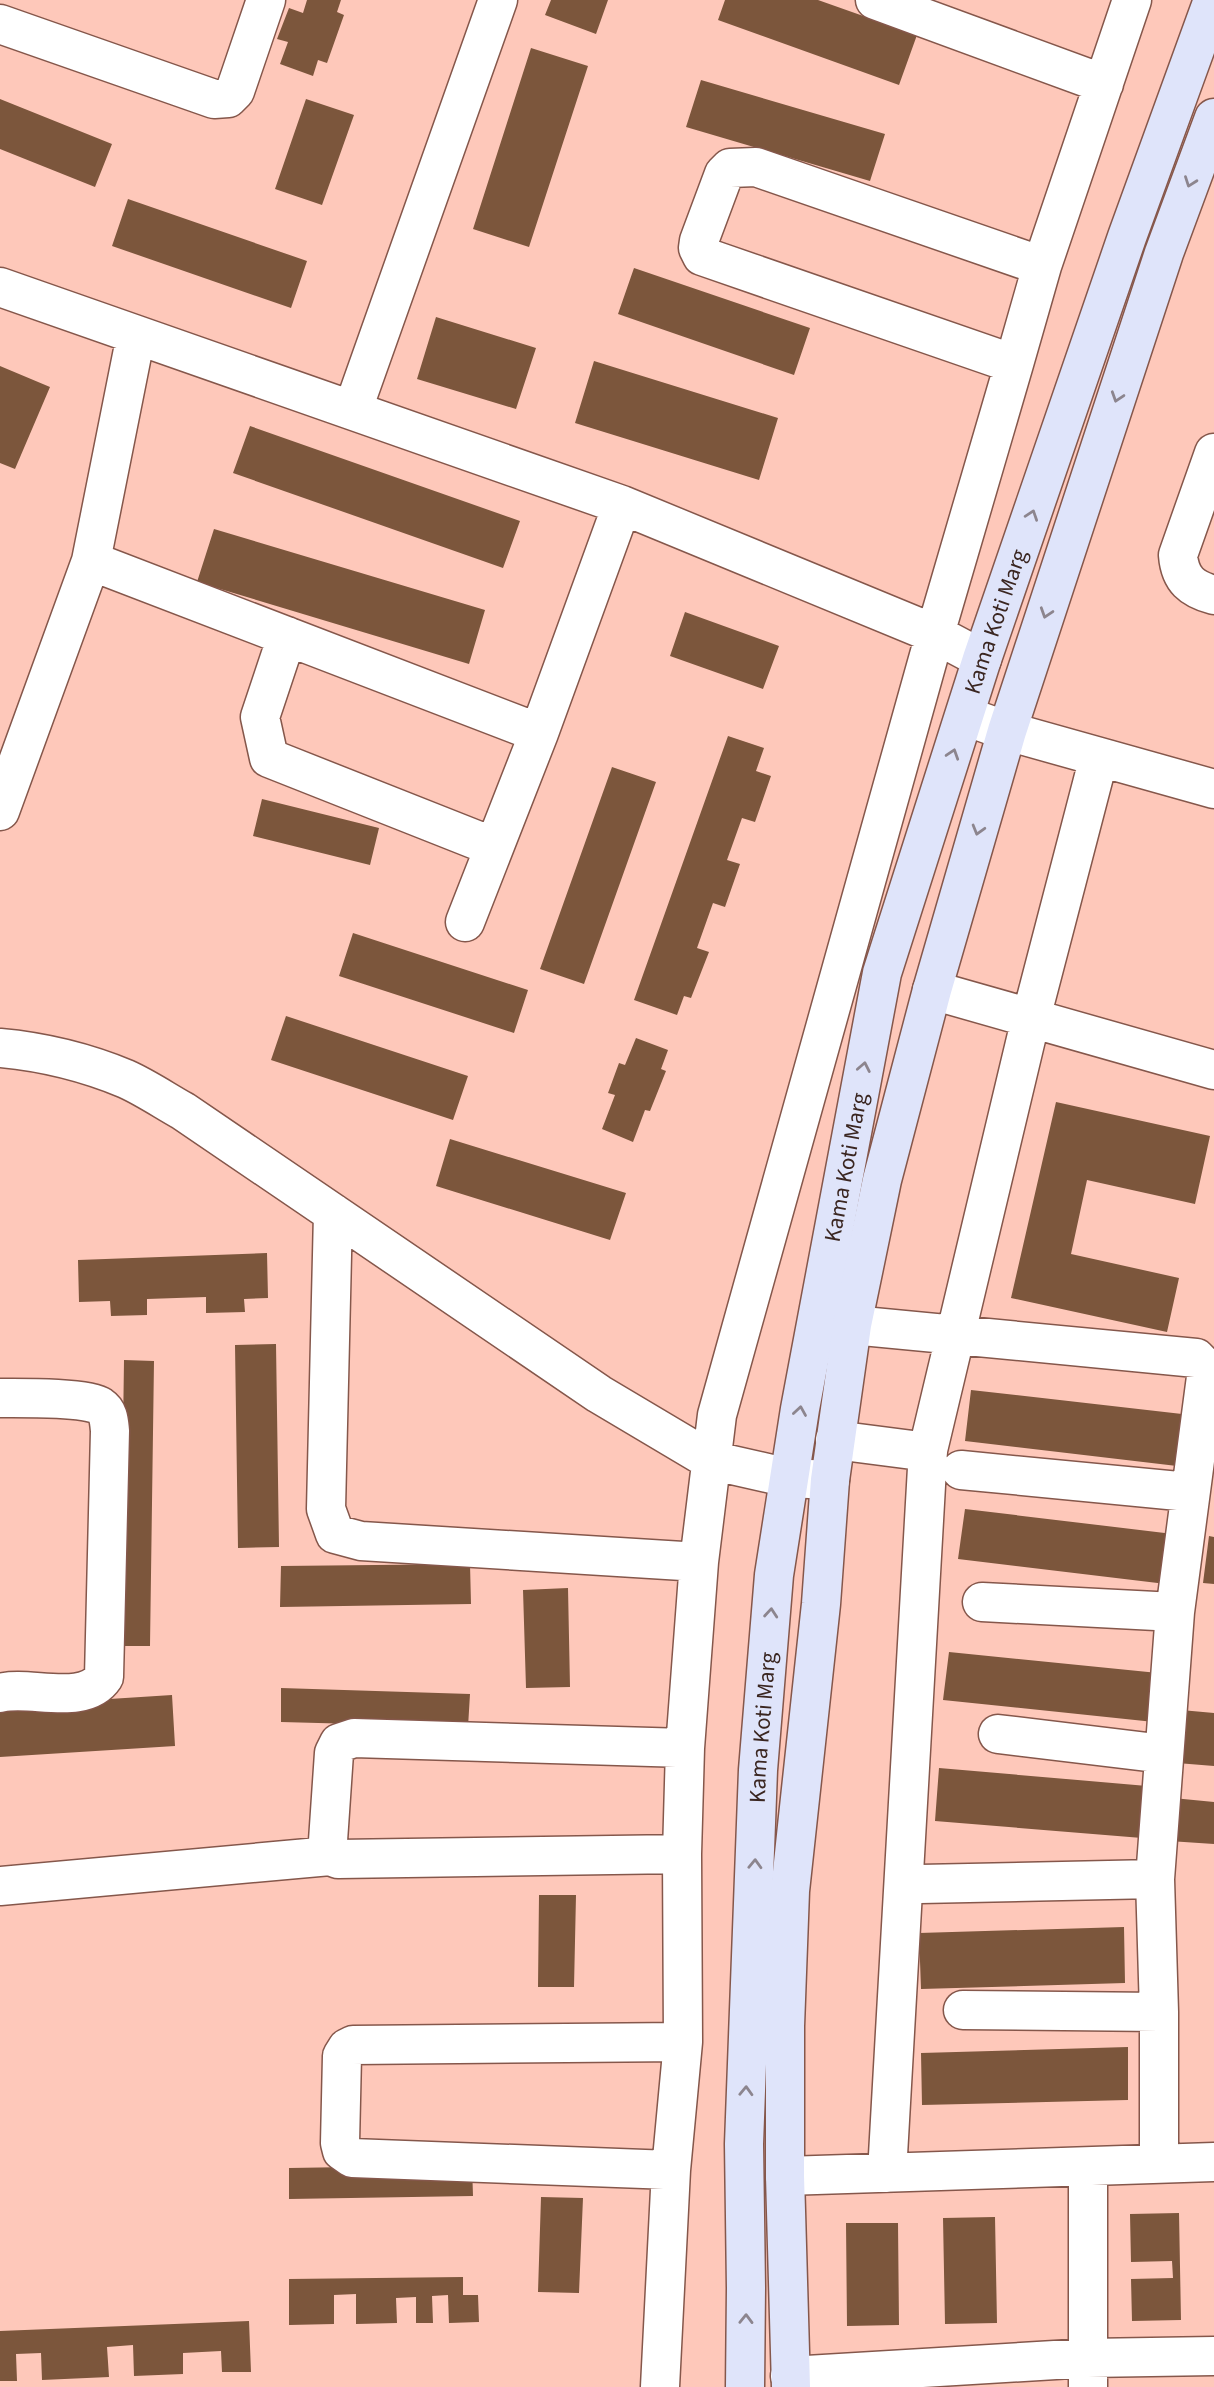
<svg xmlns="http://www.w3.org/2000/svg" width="1214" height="2387" font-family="'Source Sans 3',sans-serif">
  <rect width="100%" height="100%" fill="#fec8ba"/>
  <path fill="#7c563c" d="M307,0H341L337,12L344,15L327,63L318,60L313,76L280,64L288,42L277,39L289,8L303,13Z
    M551,0H608L596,34L545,15Z
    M725,0H818L917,35L899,85L718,20Z
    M531,48L588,66L529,247L473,229Z
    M701,80L885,134L870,181L686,127Z
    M0,99L112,144L95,187L0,149Z
    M306,99L354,115L322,205L275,189Z
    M128,199L307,261L291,308L112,246Z
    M634,268L810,328L794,375L618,314Z
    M436,317L536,348L516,409L417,379Z
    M594,361L778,418L759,480L575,423Z
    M0,366L50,387L15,469L0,463Z
    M250,426L520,521L503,568L233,473Z
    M214,529L485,610L469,664L197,582Z
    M685,612L779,646L763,689L670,656Z
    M728,736L764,748L756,771L771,776L755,822L742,818L727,860L740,864L725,907L713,903L697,948L709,952L691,998L684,996L677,1015L634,1000Z
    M612,767L656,782L584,984L540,969Z
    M262,799L379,828L370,865L253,836Z
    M353,933L528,990L514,1033L339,976Z
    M286,1016L468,1076L453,1120L271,1060Z
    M636,1038L668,1050L661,1069L666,1071L650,1111L645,1110L633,1142L602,1129L615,1095L608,1093L619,1063L625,1065Z
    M1056,1102L1210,1136L1195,1204L1087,1180L1071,1254L1179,1278L1167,1332L1011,1298Z
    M450,1139L626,1193L610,1240L436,1186Z
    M267,1253L268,1298L244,1299L245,1312L206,1313V1297L147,1299V1315L111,1316L110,1301L79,1302L78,1260Z
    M276,1344L279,1547L238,1548L235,1345Z
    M124,1360L154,1361L150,1646H120Z
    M971,1390L1182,1414L1177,1466L965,1441Z
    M965,1509L1173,1534L1166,1584L958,1559Z
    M1209,1536L1214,1537V1584L1203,1583Z
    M470,1564L471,1604L280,1607L281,1566Z
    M568,1588L570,1687L526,1688L523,1590Z
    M949,1652L1158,1673L1154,1722L943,1700Z
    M281,1688L470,1694L468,1727L281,1722Z
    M172,1695L175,1746L0,1757V1706Z
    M1181,1710L1214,1713V1766L1177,1763Z
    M939,1768L1147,1786L1142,1838L935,1821Z
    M1173,1798L1214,1802V1844L1169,1841Z
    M539,1895H576L574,1987H538Z
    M1124,1927L1125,1983L921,1989L919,1933Z
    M1128,2047V2100L922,2105L921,2053Z
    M472,2165L473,2196L289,2199V2168Z
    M541,2197L583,2198L579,2293L538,2292Z
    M1179,2213L1181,2320L1132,2321L1131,2279L1173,2278L1172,2261L1131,2262L1130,2214Z
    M995,2217L997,2323L945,2324L943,2218Z
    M846,2223H898L899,2325L847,2326Z
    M463,2277V2295H478L479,2322L449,2323L448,2295L432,2296L433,2323H416V2297L396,2298L397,2323L356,2324V2294L334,2295V2324L289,2325V2279Z
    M249,2321L251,2372H222L221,2351L183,2353V2374L134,2376L133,2345L107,2347L109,2377L42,2380L41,2353L16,2354L17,2381H0V2331Z"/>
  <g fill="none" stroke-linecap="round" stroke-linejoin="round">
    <g stroke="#85574b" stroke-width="41">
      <path id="street" d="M875,0L1104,84
        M0,24L214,99L228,98L235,91L266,0
        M0,287L622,505L935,634L982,659
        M1014,364L702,256L698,248L699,241L724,174L730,168L756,167L1042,266
        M353,409L498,0
        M1214,453L1178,555C1180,580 1192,589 1214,595
        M91,561L539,733
        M287,636L260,717L269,758L494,847
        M965,716L1007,731L1214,789
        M0,811L91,561L136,335
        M465,922L539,733L622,505
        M932,990L1214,1070
        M0,1048C44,1052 85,1062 126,1079C146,1088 165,1101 183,1111L599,1394L710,1460L789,1478L830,1480
        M333,1213L326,1509L335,1534L361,1541L699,1562
        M852,1325L1196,1358L1205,1367L1206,1377L1175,1612L1155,1879L1159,2012V2163
        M0,1398C19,1398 88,1397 100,1406C109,1412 109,1421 110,1431L104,1677C84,1707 30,1685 0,1693
        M835,1440L928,1452
        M961,1470L1189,1492
        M982,1602L1175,1612
        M998,1734L1164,1754
        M682,1854L338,1859L330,1856L328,1841L334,1753L339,1743L354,1738L685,1748
        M920,1884L1155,1879
        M0,1886L330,1856
        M963,2010L1159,2012
        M671,2170L352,2158L342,2151L340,2143L342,2056L347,2048L353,2045L683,2042
        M887,2173L928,1450L1031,1018L1099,757
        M785,2176L1214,2162
        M790,2376L1088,2358L1214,2356
        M660,2387L671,2170L683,2042L682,1854L685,1748L699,1562L717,1415L935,634L1014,364L1042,266L1132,0
        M1088,2387V2167"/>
    </g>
    <g stroke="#85574b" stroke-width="41">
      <g id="secondary">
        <path id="s1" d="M745,2387L746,2288L744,2144L758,1770L774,1575L800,1409L882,973L982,659L1127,237L1213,0"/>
        <path d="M791,2387L785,2176V2026L790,1891L821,1604L830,1480L852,1325L882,1180L932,990L1007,731L1164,253L1214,118"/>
      </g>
    </g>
    <use href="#street" stroke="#fff" stroke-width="38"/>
    <use href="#secondary" stroke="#dfe4fa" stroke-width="38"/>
  </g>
  <defs><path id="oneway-chevron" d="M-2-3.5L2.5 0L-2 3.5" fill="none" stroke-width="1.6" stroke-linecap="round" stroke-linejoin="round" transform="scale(1.75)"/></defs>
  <g stroke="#8c858e">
    <use href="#oneway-chevron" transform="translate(1190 182) rotate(110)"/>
    <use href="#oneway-chevron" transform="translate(1117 397) rotate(108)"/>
    <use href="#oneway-chevron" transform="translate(1032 515) rotate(-71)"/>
    <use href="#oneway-chevron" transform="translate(1046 613) rotate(108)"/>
    <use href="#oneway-chevron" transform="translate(953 754) rotate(-72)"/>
    <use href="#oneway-chevron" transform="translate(978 830) rotate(106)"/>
    <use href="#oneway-chevron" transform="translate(864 1067) rotate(-79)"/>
    <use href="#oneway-chevron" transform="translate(800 1411) rotate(-81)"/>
    <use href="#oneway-chevron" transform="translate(771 1613) rotate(-85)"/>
    <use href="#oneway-chevron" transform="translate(755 1864) rotate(-88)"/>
    <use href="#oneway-chevron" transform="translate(746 2091) rotate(-88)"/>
    <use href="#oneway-chevron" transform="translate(746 2319) rotate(-89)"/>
  </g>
  <g text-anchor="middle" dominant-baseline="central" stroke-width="7" stroke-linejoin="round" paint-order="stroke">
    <g font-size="23" fill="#3a2621" stroke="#fec8ba">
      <text stroke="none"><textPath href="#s1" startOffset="1794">Kama Koti Marg</textPath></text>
      <text stroke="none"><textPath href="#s1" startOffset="1227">Kama Koti Marg</textPath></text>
      <text stroke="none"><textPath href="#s1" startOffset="660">Kama Koti Marg</textPath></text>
    </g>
  </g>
</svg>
